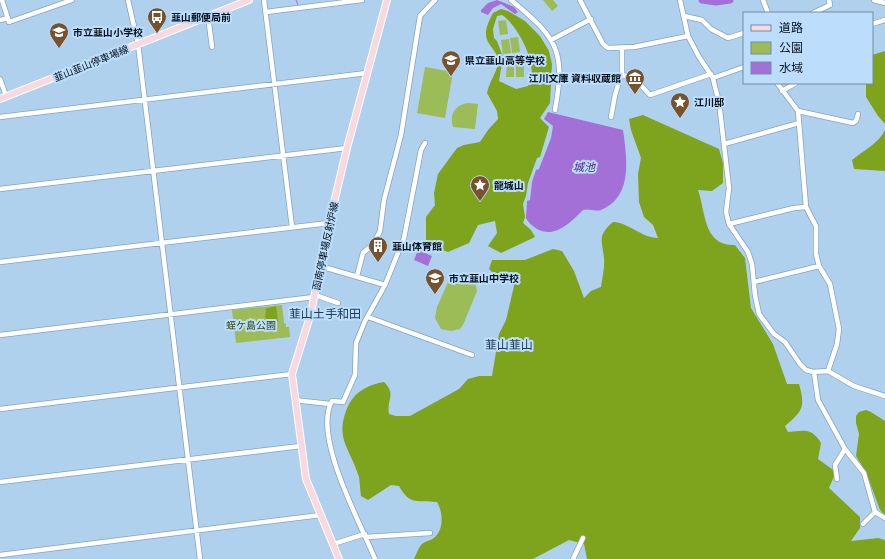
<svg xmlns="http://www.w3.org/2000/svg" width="885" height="559" font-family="'Golos Text','Noto Sans JP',sans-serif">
  <rect width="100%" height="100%" fill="#afd1ee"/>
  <path fill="#9bbc57" d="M543,0H553L558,6L552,11Z
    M506,20L508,34L500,35L498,21Z
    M518,37L520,52L512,53L510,38Z
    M509,39L511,53L503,54L501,40Z
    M507,62H514V77H506Z
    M516,62H524V77H516Z
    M425,67L453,72L445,118L417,113Z
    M468,103L478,104L475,129L453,127C449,114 455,105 468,103Z
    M461,274C471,276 476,281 477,291L463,325L460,329L451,331L441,329L435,318L437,307L449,280L456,275Z
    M282,305L284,323L286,324V327H289L290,337L236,343L232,310Z"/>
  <path fill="#7ea31d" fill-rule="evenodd" d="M501,9L508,11L525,21L540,36L549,51L552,64L550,103L540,118L549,127L540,157L537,158L528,183L526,196L523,204L525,217L523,223L531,230L535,237L501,253L488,246L497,233L495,221L478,225L469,243L448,252L434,247L426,240V217L435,205L434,193L438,174L457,148L464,145L480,142L488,130L498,119L497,111L487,93C489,83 496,73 498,64C500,51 485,45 486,33C486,26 490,19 493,13ZM502,15C518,25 541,69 528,86L516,89L499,81L503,57L497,41L494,38L493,29L497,16Z
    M885,51V124L878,116L866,97V83H872V55Z
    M643,115L719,149L723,163V183L712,191L698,190C706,213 703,246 735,245L745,258L751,308L773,344L787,384H799C806,408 802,411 785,426L788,432C804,431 811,427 821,443L818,459L836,472L829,488L860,517V528L851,541L878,538L885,540V559H587L584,544L569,540L533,559H414C416,555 418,549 421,545C424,541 431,541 435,537C444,529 443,512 437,502C418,500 410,506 399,486L391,485L368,500L361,496C360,490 360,483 359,477C350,447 333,438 349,404C356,391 370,384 384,382C397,395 386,399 389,414L396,416H410L459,389L468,379L479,376H492L499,334L506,320L514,286L509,275L496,276L489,269L492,260H525L553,249L562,251L574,271L584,298L591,291L601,287C602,278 605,268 604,258C602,240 597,236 613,222C630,223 642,238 658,238L653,225L644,217L639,202L638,174L641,158L631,130L629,119Z
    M885,130V171L854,169L852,160C863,151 879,143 885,130Z
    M276,306L278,322L270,323L265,317L266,311L265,309Z
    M866,410L871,412L885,421V515L880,510L866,472L856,456L859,434L856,423V416L859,412Z"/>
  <path fill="#a270d7" d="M497,0L514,7L518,12L515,14L501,4L493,8L488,15L481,12V10L488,3Z
    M548,112L623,130C627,159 633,196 601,210C595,212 589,208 583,210C571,222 555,239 537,229C532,226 528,222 526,218L527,201L530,200L532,182L536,170L539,169L551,138L553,126L544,119Z
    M418,250L432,256L428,266L414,260Z"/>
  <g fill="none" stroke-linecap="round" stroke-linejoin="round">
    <path stroke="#a270d7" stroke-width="1" d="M296,0L298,5"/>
    <path stroke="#a270d7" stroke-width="7" d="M702,0L716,2L730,0"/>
    <g stroke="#84a4c0" stroke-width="6">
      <path id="minor" d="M2,0L9,22L72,0
        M128,0L138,44L200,559
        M264,0L292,227
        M511,0C557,38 566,50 555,110
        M580,0L603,44L608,48L634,47L688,36
        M680,0L688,36L699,57L713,78L715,87L719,102L729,188L726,212L729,224L748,252L752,264L755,295L759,314L774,334L785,342L800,364L806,370L813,372L828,371L854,386L885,396
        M763,0L768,13
        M874,0L885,3
        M266,12L362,0
        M813,13L830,5L829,0
        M208,16L212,47
        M684,16L702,20L711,29L728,38L744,33
        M0,20L8,18
        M872,24L885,20
        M551,40L591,19
        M621,75L633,77L650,95L711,74
        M713,78L744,67
        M0,79L6,96
        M777,83L798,111L806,207L816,226V254L819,266L830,284L839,329L837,344L828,371
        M782,91L796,83
        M798,111L853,123L856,121L858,114
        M0,117L367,73
        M611,117L615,95L622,72V48
        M724,144L799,123
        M0,189L347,148
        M729,224L794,208L806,207
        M0,262L329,223
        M320,266L385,285
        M357,276L363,253L374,243L380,231L384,200L401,135L420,16L435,0
        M754,282L819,266
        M315,295L338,303
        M368,317L472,355
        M0,335L314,297
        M814,372L818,400L845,449L864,473L875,512L885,518
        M294,400L330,404
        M0,409L292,374
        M837,479L835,465L845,449
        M0,482L301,446
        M863,524L875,512
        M366,537L430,533
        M333,544L365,534
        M0,555L321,515
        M375,559C361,524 312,436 332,401L343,402L355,375L356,343L365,321L385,285L404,238L421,150L425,143
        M573,559L583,538"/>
    </g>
    <g stroke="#fff" stroke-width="8">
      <path id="major" d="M0,99L249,0
        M339,559L306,479L292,374L311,313L325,240L347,148L387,0"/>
    </g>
    <use href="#minor" stroke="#fff" stroke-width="4.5"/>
    <use href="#major" stroke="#f8d9df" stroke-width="6"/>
  </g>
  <defs>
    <g id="bus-pin" transform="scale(1)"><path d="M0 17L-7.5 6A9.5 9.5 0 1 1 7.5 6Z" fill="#77522d" stroke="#bcdefc"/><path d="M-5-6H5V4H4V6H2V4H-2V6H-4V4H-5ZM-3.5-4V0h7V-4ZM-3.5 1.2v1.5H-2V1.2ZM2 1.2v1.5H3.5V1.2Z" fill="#fff"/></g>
    <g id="school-pin" transform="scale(1)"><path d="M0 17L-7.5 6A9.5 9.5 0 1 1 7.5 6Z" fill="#77522d" stroke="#bcdefc"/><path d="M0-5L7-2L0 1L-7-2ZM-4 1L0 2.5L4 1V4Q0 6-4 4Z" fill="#fff"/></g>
    <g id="museum-pin" transform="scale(1)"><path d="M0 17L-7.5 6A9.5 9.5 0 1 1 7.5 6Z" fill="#77522d" stroke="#bcdefc"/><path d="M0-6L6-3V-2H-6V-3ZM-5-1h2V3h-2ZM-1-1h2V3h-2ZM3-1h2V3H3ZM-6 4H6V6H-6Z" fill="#fff"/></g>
    <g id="sight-pin" transform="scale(1)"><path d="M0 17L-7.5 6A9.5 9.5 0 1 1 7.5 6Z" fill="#77522d" stroke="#bcdefc"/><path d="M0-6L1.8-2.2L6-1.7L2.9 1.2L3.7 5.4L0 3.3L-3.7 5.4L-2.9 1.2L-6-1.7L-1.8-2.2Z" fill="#fff"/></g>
    <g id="building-pin" transform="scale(1)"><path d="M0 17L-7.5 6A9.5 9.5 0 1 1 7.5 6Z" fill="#77522d" stroke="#bcdefc"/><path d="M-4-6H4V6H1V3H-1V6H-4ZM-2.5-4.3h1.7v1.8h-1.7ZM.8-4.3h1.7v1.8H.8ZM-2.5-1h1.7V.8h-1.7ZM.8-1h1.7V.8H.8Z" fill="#fff"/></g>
  </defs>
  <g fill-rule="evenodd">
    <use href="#bus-pin" x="157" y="17"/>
    <use href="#school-pin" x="59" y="32"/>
    <use href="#school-pin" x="451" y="60"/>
    <use href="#museum-pin" x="635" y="78"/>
    <use href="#sight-pin" x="680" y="102"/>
    <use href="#sight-pin" x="480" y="185"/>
    <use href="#building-pin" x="378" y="246"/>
    <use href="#school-pin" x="435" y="278"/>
  </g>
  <g text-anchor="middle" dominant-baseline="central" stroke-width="4" stroke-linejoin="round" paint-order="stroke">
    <g font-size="10" font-weight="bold" fill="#05111b" stroke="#bcdefc" text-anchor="start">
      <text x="171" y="17">韮山郵便局前</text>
      <text x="73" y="32">市立韮山小学校</text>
      <text x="465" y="60">県立韮山高等学校</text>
      <text x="621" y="78" text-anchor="end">江川文庫 資料収蔵館</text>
      <text x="694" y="102">江川邸</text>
      <text x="494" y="185">龍城山</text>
      <text x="392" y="246">韮山体育館</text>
      <text x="449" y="278">市立韮山中学校</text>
    </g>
    <g font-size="10" fill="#05111b" stroke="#bcdefc">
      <text transform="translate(91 63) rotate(-22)">韮山韮山停車場線</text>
      <text transform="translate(325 246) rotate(-78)">函南停車場反射炉線</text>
    </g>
    <g font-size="10" fill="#334210" stroke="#bcdefc">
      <text x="251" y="325">蛭ケ島公園</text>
    </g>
    <g font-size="11" font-style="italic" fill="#4b1775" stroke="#bcdefc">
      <text x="584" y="166">城池</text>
    </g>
    <g font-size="12" fill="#203d54" stroke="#bcdefc">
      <text x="325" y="313">韮山土手和田</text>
      <text x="509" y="344">韮山韮山</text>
    </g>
  </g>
  <rect x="743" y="12" width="130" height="72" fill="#bcdefc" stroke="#738ca2"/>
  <rect x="751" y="25" width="20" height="6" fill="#f8d9df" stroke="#738ca2"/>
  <text x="779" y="32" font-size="12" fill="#05111b">道路</text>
  <rect x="751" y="42" width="20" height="12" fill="#9bbc57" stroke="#738ca2"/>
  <text x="779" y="52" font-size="12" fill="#05111b">公園</text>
  <rect x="751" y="62" width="20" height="12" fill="#a270d7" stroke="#738ca2"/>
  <text x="779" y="72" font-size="12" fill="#05111b">水域</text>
</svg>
